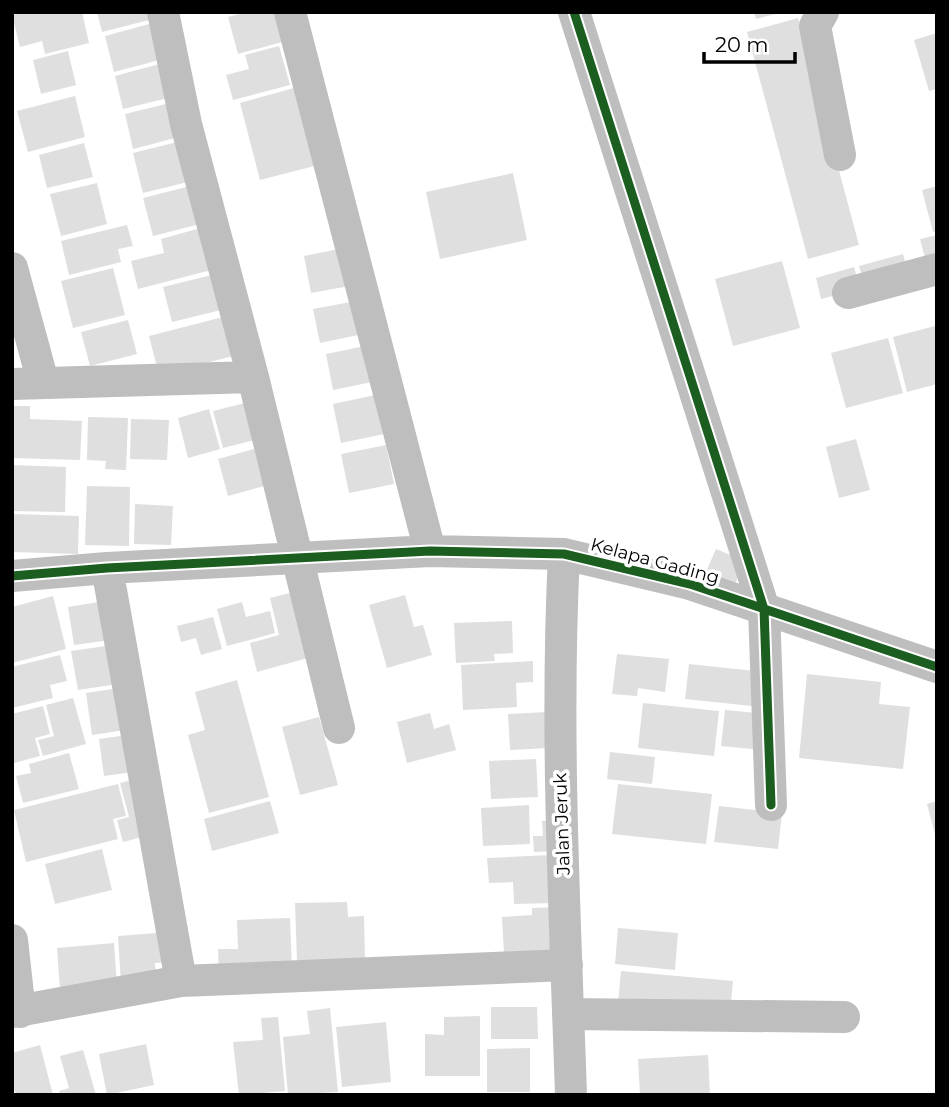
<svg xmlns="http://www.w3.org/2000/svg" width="949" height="1107" font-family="Montserrat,sans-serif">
  <rect width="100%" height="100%" fill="#fff"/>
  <path fill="#dfdfdf" d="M23,12H82L89,43L45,54L42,41L20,47L12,15Z
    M97,12H151L153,19L102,32Z
    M247,12H286L293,39L238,54L228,17Z
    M754,12H779V13L756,19Z
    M798,18L859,245L808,259L747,32Z
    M153,23L163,59L114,72L105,36Z
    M937,33V89L929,91L914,40Z
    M279,46L290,85L233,100L226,75L249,69L245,55Z
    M68,51L76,85L41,94L33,60Z
    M163,63L172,97L123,109L115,76Z
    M305,85L326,163L260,180L240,103Z
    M75,96L85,137L28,152L17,111Z
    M174,102L183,136L133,149L125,114Z
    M185,140L196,180L143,193L133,153Z
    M84,143L93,177L47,188L39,155Z
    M513,173L527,240L440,259L426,192Z
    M97,183L107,224L61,236L50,194Z
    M198,184L208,222L153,236L143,198Z
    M937,186V231L933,232L922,190Z
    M127,225L133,246L118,249L121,262L69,275L61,241Z
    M208,226L219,268L138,289L131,261L164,253L161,239Z
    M937,235V267L928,269L920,239Z
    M348,247L355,285L311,293L304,256Z
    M903,254L909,276L865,287L859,266Z
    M782,261L800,328L733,346L715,279Z
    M854,267L860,289L821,299L816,278Z
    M113,268L125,315L73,328L61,281Z
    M216,274L225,309L172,322L163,287Z
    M356,301L363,334L320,343L313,309Z
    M227,316L237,355L159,375L149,336Z
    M128,320L137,354L90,366L81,332Z
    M935,326L937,335V384L907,392L893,337Z
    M888,338L903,393L846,408L831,353Z
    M365,346L372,382L333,390L326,354Z
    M375,395L384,434L341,443L333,404Z
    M245,403L255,440L223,448L213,411Z
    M12,406H30V419L82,421L80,460L12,458Z
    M209,409L220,449L188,458L178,418Z
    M88,417L128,418L126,470L105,469L106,461L87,460Z
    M131,419L169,420L167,460L130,459Z
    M856,439L870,490L839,498L826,447Z
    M386,445L394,484L349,493L341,454Z
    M254,449L264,486L228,496L218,459Z
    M12,465L66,467L65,512L12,511Z
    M87,486L130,487L129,546L85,545Z
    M135,504L173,506L171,545L134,544Z
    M12,514L79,516L78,554L12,552Z
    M716,549L745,561L732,591L703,579Z
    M298,591L315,656L257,672L250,643L279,635L270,598Z
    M405,595L414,627L423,625L432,655L387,668L369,605Z
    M53,596L66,649L12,663V607Z
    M111,600L118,639L74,645L68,607Z
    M242,602L246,617L270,611L275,633L227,646L217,609Z
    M213,617L222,649L201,655L196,638L181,642L177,626Z
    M512,621L513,653L494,654L495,661L456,663L454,623Z
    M119,644L125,683L78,690L71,651Z
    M617,654L669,659L665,692L638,688L637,696L612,694Z
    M60,655L67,681L50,685L53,698L12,708V667Z
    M533,661V682L516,683L517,707L463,710L461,665Z
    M689,664L765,672L761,707L685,699Z
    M807,674L881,682L879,704L910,707L903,769L799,758Z
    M237,680L269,797L209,813L188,735L205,730L195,692Z
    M126,687L132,729L92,735L86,693Z
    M73,698L86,744L43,756L38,740L54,736L46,705Z
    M643,703L719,711L714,756L638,748Z
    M43,706L50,734L35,738L40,756L14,763L12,754V714Z
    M725,710L766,714L762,750L721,746Z
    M547,712L549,748L510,750L508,714Z
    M430,713L434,729L449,724L456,750L407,763L397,722Z
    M319,717L338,785L300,795L282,727Z
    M134,734L140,771L104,776L99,739Z
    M610,752L655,757L652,784L607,779Z
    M69,753L79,789L23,803L16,776L31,773L29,764Z
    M536,759L538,797L491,799L489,761Z
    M140,778L146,836L123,842L117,820L129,817L120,783Z
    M118,784L126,816L113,819L118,839L26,862L14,810Z
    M618,784L712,794L706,844L612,834Z
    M270,801L279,833L212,851L204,819Z
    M937,801V838H936L927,804Z
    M529,805L530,844L483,846L481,808Z
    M719,806L782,813L778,849L714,842Z
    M559,820L560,851L534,852L533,836H543L542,821Z
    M102,849L112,890L55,904L45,864Z
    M550,855L552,903L514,904L513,882L489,883L487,858Z
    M347,902L348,917L364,916L365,959L297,962L295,903Z
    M563,907L565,952L504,954L502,917L532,915V908Z
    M290,918L292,972L219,975L218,949H238L237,920Z
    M618,928L678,933L675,970L615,964Z
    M169,932L171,962L155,963L156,981L121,984L118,936Z
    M114,943L117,985L60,989L57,948Z
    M621,971L733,981L730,1013L618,1003Z
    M491,1007H537L538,1039H491Z
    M330,1008L338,1092L288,1095L283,1037L310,1034L307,1011Z
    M480,1016V1076H425V1034L444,1035V1017Z
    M278,1017L285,1091L239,1095L233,1042L263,1040L261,1018Z
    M386,1022L391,1082L342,1087L336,1027Z
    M146,1044L154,1085L107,1095L99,1054Z
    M40,1045L53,1095H16L12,1081V1053Z
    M530,1048V1092H487V1049Z
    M83,1050L96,1095H60L59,1091L69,1088L60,1056Z
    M708,1055L710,1095H640L638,1059Z"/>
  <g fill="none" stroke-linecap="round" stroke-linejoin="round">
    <path stroke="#bebebe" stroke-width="32" d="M163,12L186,124L253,377L339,728
      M290,12L430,551
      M574,12L764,609L771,805
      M823,12L815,26L840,155
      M12,268L43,382
      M848,293L937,269
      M12,384L253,377
      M564,554C555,734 565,915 571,1095
      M107,568L181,981
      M12,576L107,568L430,551L564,554L690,584L937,667
      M12,940L20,1012
      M12,1012L181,981L567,965
      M568,1014L844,1017"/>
    <g stroke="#fff" stroke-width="13">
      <path id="cycleway" d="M574,12L764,609L771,805
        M12,576L107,568L430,551L564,554L690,584L937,667"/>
    </g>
    <use href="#cycleway" stroke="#1b5e20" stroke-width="9"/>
  </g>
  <g text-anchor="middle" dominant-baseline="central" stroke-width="7" stroke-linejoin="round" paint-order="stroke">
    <g font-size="18" fill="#000" stroke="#fff">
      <text transform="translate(655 561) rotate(15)">Kelapa Gading</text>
      <text transform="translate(562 824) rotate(-92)">Jalan Jeruk</text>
    </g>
  </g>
  <rect width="949" height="1107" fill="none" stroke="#000000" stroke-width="28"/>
  <path d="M704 52v10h91v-10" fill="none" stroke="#000000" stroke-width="3.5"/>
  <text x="715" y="52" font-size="21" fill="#000000" stroke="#ffffff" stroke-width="5" paint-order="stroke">20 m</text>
</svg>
